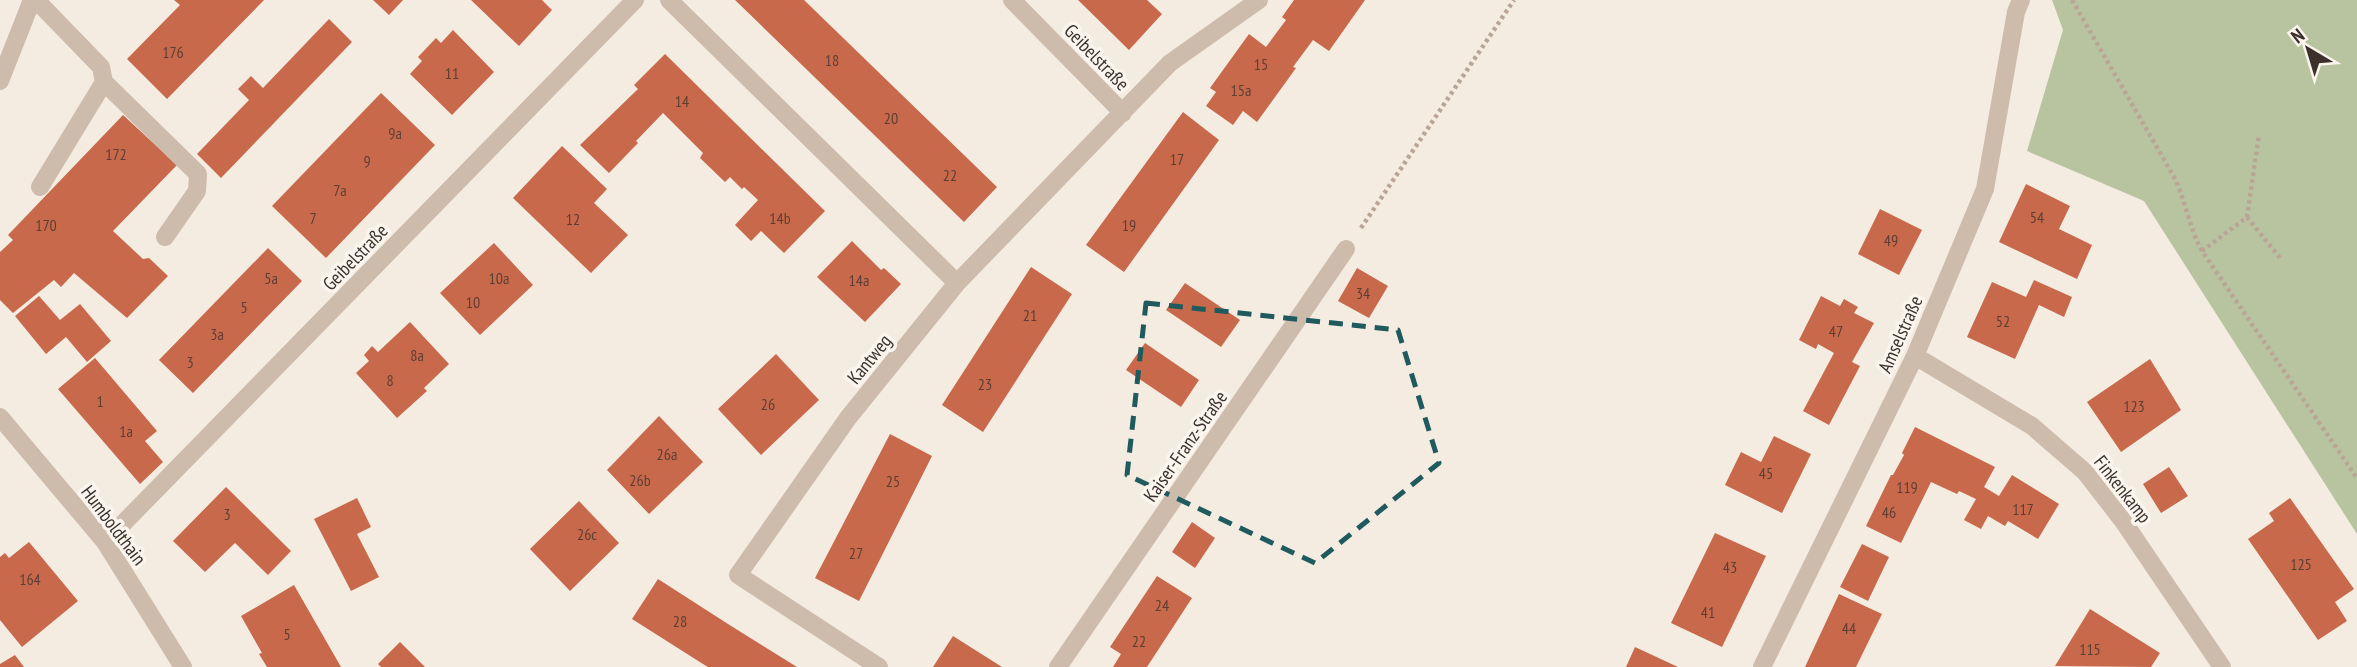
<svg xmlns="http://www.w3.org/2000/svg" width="2357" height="667" font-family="'PT Sans Narrow',sans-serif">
  <rect width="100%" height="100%" fill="#f4ebe1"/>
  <path fill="#b8c4a0" d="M2052,0H2357V534L2144,201L2027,151L2063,30Z"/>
  <path fill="#c8694b" d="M174,0H264L167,99L127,59L180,5Z
    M373,0H403L389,15Z
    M471,0H542L552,10L519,46Z
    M735,0H804L997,187L964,222Z
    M1078,0H1147L1162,14L1129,50Z
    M1294,0H1365L1329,51L1313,40L1293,67L1296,68L1257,122L1243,111L1233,125L1206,106L1216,92L1210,88L1249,34L1266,47L1286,20L1282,17Z
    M329,19L352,42L221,178L197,154L249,100L238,89L251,76L263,88Z
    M453,30L494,72L452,115L410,74L422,61L418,57L436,38L441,43Z
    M665,54L825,211L784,253L761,231L751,241L735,225L758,200L744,187L742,189L730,177L725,182L700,158L703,153L663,113L636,141L638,143L609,173L580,145L638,89L634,85Z
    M381,93L435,145L326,258L272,206Z
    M1183,112L1219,140L1124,272L1086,245Z
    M123,115L177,165L113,231L143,259L149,258L168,276L127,318L74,273L61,287L54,280L13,313L0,300V252L13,240L8,235Z
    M562,146L607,189L594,203L628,235L591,273L513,198Z
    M2026,184L2070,206L2059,229L2092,245L2077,279L1999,242Z
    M1880,209L1922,230L1899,275L1858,254Z
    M852,241L881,270L884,268L901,284L865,322L817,277Z
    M494,243L533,285L480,335L440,293Z
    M268,248L302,281L193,393L159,360Z
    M1031,267L1072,294L983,432L942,405Z
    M1357,268L1388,286L1369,318L1338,301Z
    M2034,280L2072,297L2064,317L2039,305L2015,359L1967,337L1992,282L2026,297Z
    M1185,283L1240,320L1221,347L1166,310Z
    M39,296L60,320L80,304L111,341L87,362L66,337L46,354L15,316Z
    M1821,296L1840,306L1844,299L1858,307L1854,313L1874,323L1852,362L1860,366L1829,425L1803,411L1834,353L1818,344L1816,349L1799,340Z
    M410,322L449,364L424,388L427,391L397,418L356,373L369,361L364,355L372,346L378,352Z
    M1145,343L1199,380L1181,407L1126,370Z
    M776,354L819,400L761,455L718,409Z
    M95,358L157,431L145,441L163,462L140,484L58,389Z
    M2150,359L2181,410L2121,452L2087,402Z
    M659,416L703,462L649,514L607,470Z
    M1915,427L1995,467L1984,487L1999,496L2012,475L2059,504L2038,539L2008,521L2005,526L1988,516L1981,529L1964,520L1976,499L1959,491L1957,494L1931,482L1901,543L1866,526L1891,475H1893L1904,455L1902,453Z
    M890,434L932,456L859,601L815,578Z
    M1774,436L1811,454L1782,513L1725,485L1741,452L1761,462Z
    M2169,467L2188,496L2161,513L2143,484Z
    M226,487L291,551L268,575L235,543L205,572L173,541Z
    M357,498L371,527L357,534L379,577L351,591L314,519Z
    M2290,498L2354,589L2335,602L2347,621L2318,640L2248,539L2274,521L2269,513Z
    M579,501L619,543L570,591L530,549Z
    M1192,522L1215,538L1195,568L1172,552Z
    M1715,533L1766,556L1722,647L1671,623Z
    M29,542L78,601L22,647L0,620V557L5,553L9,558Z
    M1862,544L1889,557L1868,601L1840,587Z
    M1157,576L1192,598L1147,667H1113L1121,654L1110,647Z
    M658,579L728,624L797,667H708L703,664L632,619Z
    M294,585L341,667H267L259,654L262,653L241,616Z
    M1839,594L1882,614L1856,667H1805Z
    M2090,609L2160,653L2151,667L2055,666Z
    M953,636L1002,667H933Z
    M400,642L425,667H381L378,664Z
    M1635,647L1678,667H1626Z
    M15,655L24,667H0V664Z"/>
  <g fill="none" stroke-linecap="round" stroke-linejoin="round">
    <path stroke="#b9a596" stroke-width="4.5" stroke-dasharray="3.5 3.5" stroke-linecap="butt" d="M2072,0L2174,177C2186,201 2189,228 2202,251L2357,478
      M2247,217L2280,258
      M1361,228L1514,0
      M2202,251L2247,217L2259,135"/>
    <path stroke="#cdbbac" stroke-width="18" d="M36,0L101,67L104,82L40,187
      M669,0L957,283
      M1012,0L1123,113
      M0,81L32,0
      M104,82L198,174L197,191L165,237
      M1915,356L2032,426L2085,472L2123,521L2222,667
      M0,417L105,542L183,667
      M105,542L635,0
      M879,667L738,575L848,418L957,283L1170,63L1259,0
      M1058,667L1346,249
      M1762,667L1915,356L1985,189L2016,12L2021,0"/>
  </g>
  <path fill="none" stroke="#1f5a5e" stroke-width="5" stroke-dasharray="14 9" stroke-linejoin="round" d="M1146,303L1398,330L1439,463L1315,563L1127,475Z"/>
  <g text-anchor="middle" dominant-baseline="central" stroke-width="7" stroke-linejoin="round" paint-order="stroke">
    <g font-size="16" fill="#5e3e33">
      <text x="173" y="52">176</text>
      <text x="832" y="60">18</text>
      <text x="1261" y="64">15</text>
      <text x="452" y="73">11</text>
      <text x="1241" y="90">15a</text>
      <text x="682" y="101">14</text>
      <text x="891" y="118">20</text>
      <text x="395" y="133">9a</text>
      <text x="116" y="154">172</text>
      <text x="1177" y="159">17</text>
      <text x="367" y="161">9</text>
      <text x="950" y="175">22</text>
      <text x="340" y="190">7a</text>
      <text x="2037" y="217">54</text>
      <text x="313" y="218">7</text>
      <text x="780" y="218">14b</text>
      <text x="573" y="219">12</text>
      <text x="46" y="225">170</text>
      <text x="1129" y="225">19</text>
      <text x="1891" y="240">49</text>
      <text x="271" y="278">5a</text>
      <text x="499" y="278">10a</text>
      <text x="859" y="280">14a</text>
      <text x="1363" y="293">34</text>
      <text x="473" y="302">10</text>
      <text x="244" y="307">5</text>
      <text x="1030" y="315">21</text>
      <text x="2003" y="321">52</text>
      <text x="1836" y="331">47</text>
      <text x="217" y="334">3a</text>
      <text x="417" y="355">8a</text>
      <text x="190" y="362">3</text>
      <text x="390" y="380">8</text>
      <text x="985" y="384">23</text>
      <text x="100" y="401">1</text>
      <text x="768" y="404">26</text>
      <text x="2134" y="406">123</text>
      <text x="126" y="431">1a</text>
      <text x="667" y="454">26a</text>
      <text x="1766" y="473">45</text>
      <text x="640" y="480">26b</text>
      <text x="893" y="481">25</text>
      <text x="1907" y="487">119</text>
      <text x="2023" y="509">117</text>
      <text x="1889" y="512">46</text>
      <text x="227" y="514">3</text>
      <text x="587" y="534">26c</text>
      <text x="856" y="553">27</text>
      <text x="2301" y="564">125</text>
      <text x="1730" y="567">43</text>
      <text x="30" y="579">164</text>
      <text x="1162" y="605">24</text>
      <text x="1708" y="612">41</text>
      <text x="680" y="621">28</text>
      <text x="1849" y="628">44</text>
      <text x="287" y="634">5</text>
      <text x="1139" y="641">22</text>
      <text x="2090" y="649">115</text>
    </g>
    <g font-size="19" fill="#3b302b" stroke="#fbf5ee">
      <text transform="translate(1097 57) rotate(46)">Geibelstraße</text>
      <text transform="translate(355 257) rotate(-46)">Geibelstraße</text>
      <text transform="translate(1900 334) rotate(-66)">Amselstraße</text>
      <text transform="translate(869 359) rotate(-51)">Kantweg</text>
      <text transform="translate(1185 446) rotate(-55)">Kaiser-Franz-Straße</text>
      <text transform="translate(2123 489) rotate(52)">Finkenkamp</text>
      <text transform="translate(114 525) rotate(53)">Humboldthain</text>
    </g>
  </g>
  <g transform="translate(2308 49) rotate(322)" stroke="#fbf5ee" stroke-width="5" paint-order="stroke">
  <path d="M0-5L12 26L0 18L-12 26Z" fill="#3b302b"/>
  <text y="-10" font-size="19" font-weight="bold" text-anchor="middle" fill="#3b302b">N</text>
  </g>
</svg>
